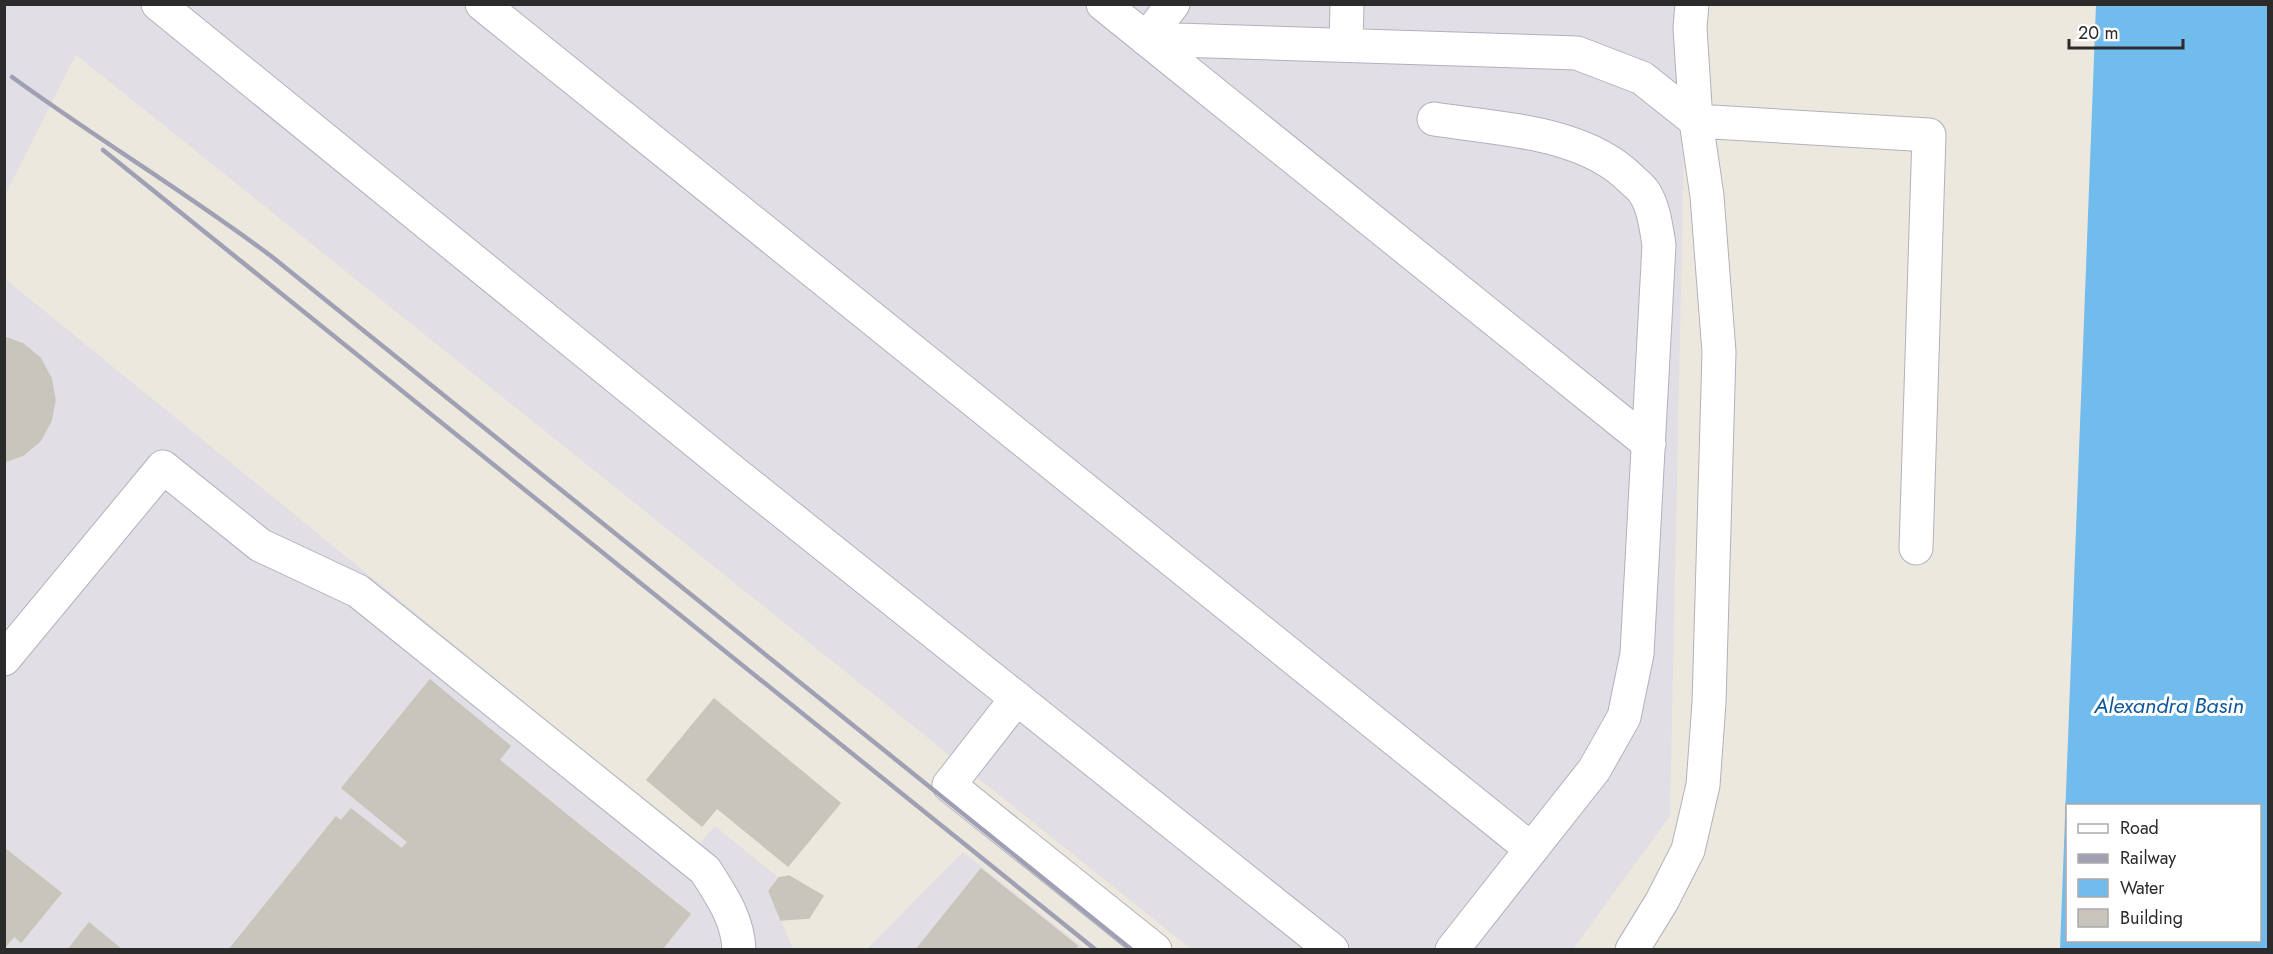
<svg xmlns="http://www.w3.org/2000/svg" width="2273" height="954" font-family="Jost,sans-serif">
  <rect width="100%" height="100%" fill="#ede8dd"/>
  <path fill="#e1dee5" d="M5,5H1687L1670,816L1573,949H1191L76,55L5,195Z
    M4,278L699,844L715,826L779,878L769,891L793,949H5Z
    M963,852L1085,949L866,950Z"/>
  <path fill="#72bbed" fill-rule="evenodd" d="M2096,5H2268V949H2060ZM2068,806H2260V940H2068Z"/>
  <path fill="#c8c5bd" stroke="#c8c5b7" stroke-width="1.5" d="M4,337L23,344L40,358L51,378L55,400L51,421L40,441L23,455L4,462Z
    M430,680L510,746L417,861L402,849L408,842L342,788Z
    M714,699L840,803L788,866L717,808L702,826L647,780Z
    M499,760L578,824L477,950H321L402,849L417,861Z
    M351,809L402,849L321,950H229L336,817L341,821Z
    M578,824L690,914L661,950H477Z
    M4,848L61,893L21,942L14,936L4,948Z
    M981,869L1077,946L1074,950H916Z
    M789,876L823,896L809,918L781,920L769,891L779,878Z
    M89,923L122,950H68Z"/>
  <g fill="none" stroke-linecap="round" stroke-linejoin="round">
    <g stroke="#b1b1be" stroke-width="35">
      <path id="minor" d="M158,4L737,475L1332,950
        M482,4L1531,849
        M1103,4L1649,444
        M1146,39L1577,53L1642,78L1696,121L1929,135L1916,548
        M1146,39L1173,4
        M1346,44L1347,4
        M1434,119C1498,129 1584,131 1631,179C1635,183 1641,187 1644,192C1654,207 1656,227 1659,245L1637,654L1624,717L1594,770L1452,950
        M4,659L163,467L260,545L358,591L705,870C721,895 738,919 739,950
        M1017,698L949,785L1155,950
        M1632,950L1662,901L1688,850L1703,785L1709,703L1719,352L1707,196L1696,121L1690,28L1692,4"/>
    </g>
    <use href="#minor" stroke="#fff" stroke-width="33"/>
    <path stroke="#a0a0b5" stroke-width="4.5" d="M12,77C97,139 187,193 271,256L1132,950
      M103,150L1096,950"/>
  </g>
  <g text-anchor="middle" dominant-baseline="central" stroke-width="6" stroke-linejoin="round" paint-order="stroke">
    <g font-size="22" font-style="italic" fill="#0f579b" stroke="#fff">
      <text x="2169" y="705">Alexandra Basin</text>
    </g>
  </g>
  <rect width="2273" height="954" fill="none" stroke="#2b2b2b" stroke-width="12"/>
  <rect x="2066" y="804" width="195" height="138" fill="#ffffff" stroke="#aaaaaa" stroke-width="1.5"/>
  <rect x="2078" y="824" width="30" height="9" fill="#ffffff" stroke="#aaaaaa" stroke-width="1.5"/>
  <text x="2120" y="834" font-size="18" fill="#2b2b2b">Road</text>
  <rect x="2078" y="854" width="30" height="9" fill="#a0a0b5" stroke="#aaaaaa" stroke-width="1.5"/>
  <text x="2120" y="864" font-size="18" fill="#2b2b2b">Railway</text>
  <rect x="2078" y="879" width="30" height="18" fill="#72bbed" stroke="#aaaaaa" stroke-width="1.5"/>
  <text x="2120" y="894" font-size="18" fill="#2b2b2b">Water</text>
  <rect x="2078" y="909" width="30" height="18" fill="#c8c5bd" stroke="#aaaaaa" stroke-width="1.5"/>
  <text x="2120" y="924" font-size="18" fill="#2b2b2b">Building</text>
  <path d="M2069 39v9h114v-9" fill="none" stroke="#2b2b2b" stroke-width="3"/>
  <text x="2078" y="39" font-size="18" fill="#2b2b2b" stroke="#ffffff" stroke-width="4.5" paint-order="stroke">20 m</text>
</svg>
